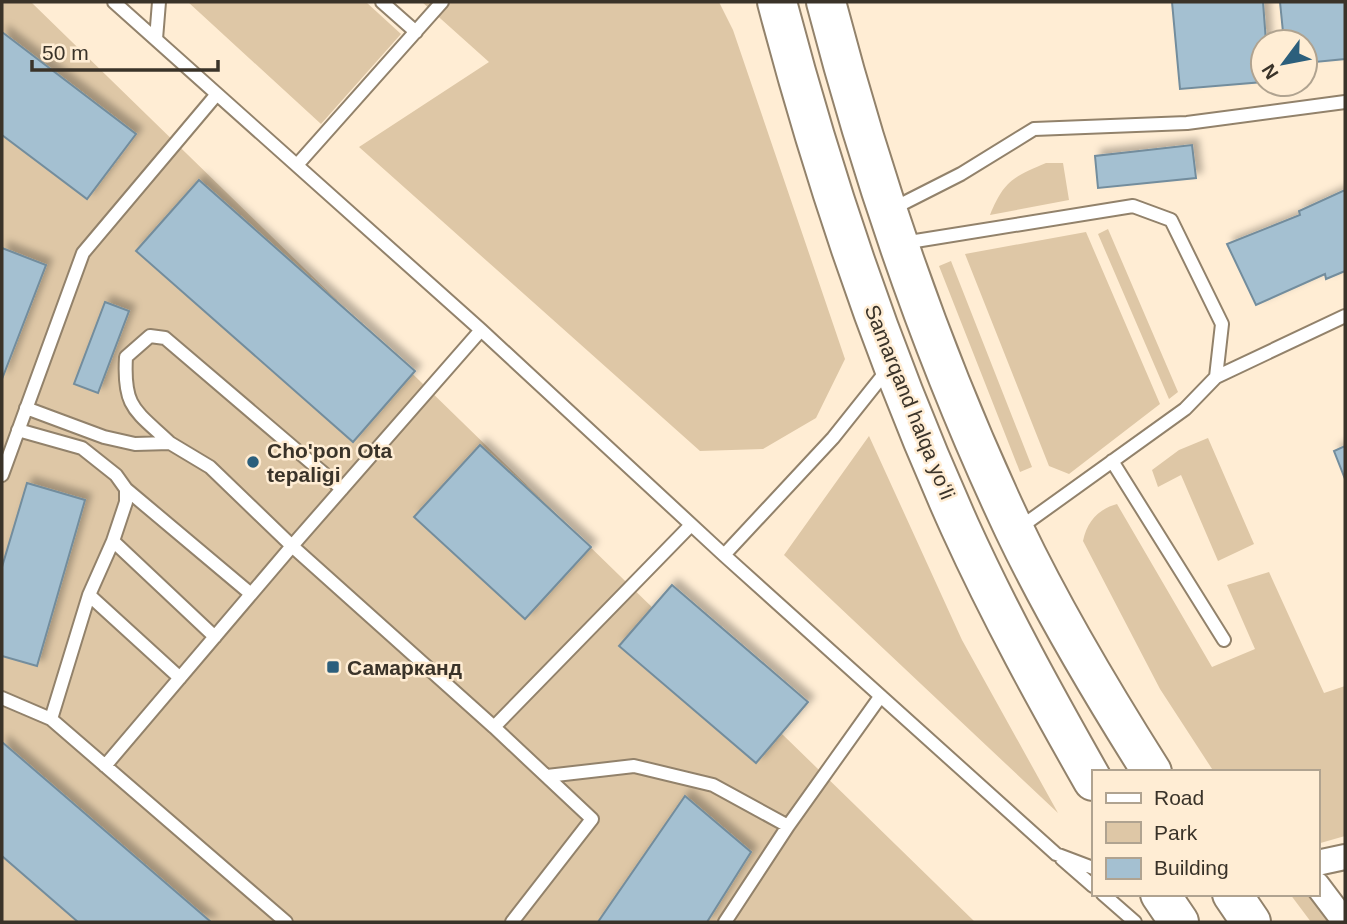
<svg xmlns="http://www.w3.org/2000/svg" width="1347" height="924" font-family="Helvetica,sans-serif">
  <defs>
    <filter id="shadow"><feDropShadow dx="6" dy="-6" stdDeviation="3.5" flood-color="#0004"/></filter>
  </defs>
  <rect width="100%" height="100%" fill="#ffedd4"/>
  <path fill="#dec7a6" d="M2,2H31L975,922H2Z
    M188,2H366L401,34L321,124Z
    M422,2H719L733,30L845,359L816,418L763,449L700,451L359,147L489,62Z
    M1046,163H1063L1069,200L990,215C1004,181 1013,177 1046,163Z
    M1108,229L1178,392L1169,399L1098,234Z
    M1086,232L1160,404L1069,474L1049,466L965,254Z
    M951,261L1032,467L1020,472L939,266Z
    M869,436L962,640L1058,813L784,555Z
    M1208,438L1254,544L1218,561L1181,475L1158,487L1152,470L1179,450Z
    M1117,504L1212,667L1255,649L1227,585L1269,572L1324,693L1345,686V836L1317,844V772H1214L1160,689L1083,541C1087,522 1098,509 1117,504Z
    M1290,894H1313L1333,922H1311Z"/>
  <path fill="#a4c0d1" stroke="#738d9d" stroke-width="2" filter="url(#shadow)" d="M1172,2H1263L1266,42H1263V82L1180,89Z
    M1280,2H1345V59L1305,63V42H1284Z
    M2,32L136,134L87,199L2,135Z
    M1192,145L1196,178L1098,188L1095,156Z
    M199,180L415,371L353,442L136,251Z
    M1345,190V271L1326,279L1325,274L1256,305L1227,244L1300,215L1299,211Z
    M2,248L46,265L2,379Z
    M105,302L129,311L98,393L74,384Z
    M480,445L591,547L525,619L414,517Z
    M1345,446V479L1334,451Z
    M27,483L85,500L37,666L2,656V567Z
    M672,585L808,702L756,763L619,646Z
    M2,742L211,922H78L2,856Z
    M685,796L751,852L707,922H598Z"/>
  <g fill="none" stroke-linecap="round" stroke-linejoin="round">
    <g stroke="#92826b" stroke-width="16">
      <path id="service" d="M114,2L481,330L724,555L1056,854L1093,868
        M382,2L416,32
        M156,39L159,2
        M297,165L442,2
        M892,209L961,174L1034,129L1187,123L1345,102
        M903,243L1133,206L1171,220L1222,324L1216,377L1185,409L1018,529
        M481,330L292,546L494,727
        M1216,377L1345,316
        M26,408L104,437L135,444L170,443L210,467L292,546L105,766
        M18,430L82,448L116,475L126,489V502L113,541L89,595L51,719
        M170,443C135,410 123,408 126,357L150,336L165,338L342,489
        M1112,461L1224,640
        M2,475L83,253L217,94
        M126,489L251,594
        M113,541L215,637
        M724,555L833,438L888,369
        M89,595L180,678
        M2,698L51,719L286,922
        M547,776L634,766L713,785L788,826
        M1062,859L1093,886
        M1103,894L1135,922
        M512,922L592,819L494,727L691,525
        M725,922L788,826L880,697"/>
    </g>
    <g stroke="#92826b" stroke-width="28">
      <path id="minor" d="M1317,863L1345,857
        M1317,885L1345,922"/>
    </g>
    <g stroke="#92826b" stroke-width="42">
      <path id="trunk" d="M777,2C824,181 884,358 960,527C1000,615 1046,698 1093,781
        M826,2C873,182 934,360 1014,529C1054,613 1102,693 1152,772
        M1160,894L1179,922
        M1232,894L1251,922"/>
    </g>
    <use href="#service" stroke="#fff" stroke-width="12"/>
    <use href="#minor" stroke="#fff" stroke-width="24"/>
    <use href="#trunk" stroke="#fff" stroke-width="38"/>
  </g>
  <g fill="#2c5f7c" stroke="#ffedd4" stroke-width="2.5">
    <circle cx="253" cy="462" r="7"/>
    <rect x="326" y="660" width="14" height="14" rx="3.5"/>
  </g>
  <g text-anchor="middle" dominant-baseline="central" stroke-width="5" stroke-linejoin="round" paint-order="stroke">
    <g font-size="21" fill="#3a3329" stroke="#ffedd4">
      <text transform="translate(910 402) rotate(68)">Samarqand halqa yoʻli</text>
    </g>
    <g font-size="21" font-weight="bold" fill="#3a3329" stroke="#ffedd4" text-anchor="start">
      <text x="267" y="450">Cho'pon Ota<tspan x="267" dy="24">tepaligi</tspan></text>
      <text x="347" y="667">Самарканд</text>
    </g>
  </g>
  <rect width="1347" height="924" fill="none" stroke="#3a3329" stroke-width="7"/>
  <rect x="1092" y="770" width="228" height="126" fill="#ffedd4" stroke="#b0a390" stroke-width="2"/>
  <rect x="1106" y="793" width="35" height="10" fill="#ffffff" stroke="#b0a390" stroke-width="2"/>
  <text x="1154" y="805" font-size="21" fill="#3a3329">Road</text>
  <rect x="1106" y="822" width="35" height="21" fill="#dec7a6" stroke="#b0a390" stroke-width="2"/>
  <text x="1154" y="840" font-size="21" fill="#3a3329">Park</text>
  <rect x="1106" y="858" width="35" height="21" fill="#a4c0d1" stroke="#b0a390" stroke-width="2"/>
  <text x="1154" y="875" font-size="21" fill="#3a3329">Building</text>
  <g transform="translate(1284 63) rotate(238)"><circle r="33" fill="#ffedd4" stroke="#b0a390" stroke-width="2"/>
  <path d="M0-5L12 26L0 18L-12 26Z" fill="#2c5f7c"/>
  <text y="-10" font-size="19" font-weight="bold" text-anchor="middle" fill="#3a3329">N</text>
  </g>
  <path d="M32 60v10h186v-10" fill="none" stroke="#3a3329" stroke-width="3.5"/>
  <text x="42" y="60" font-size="21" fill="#3a3329" stroke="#ffedd4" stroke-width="5" paint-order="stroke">50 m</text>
</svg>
